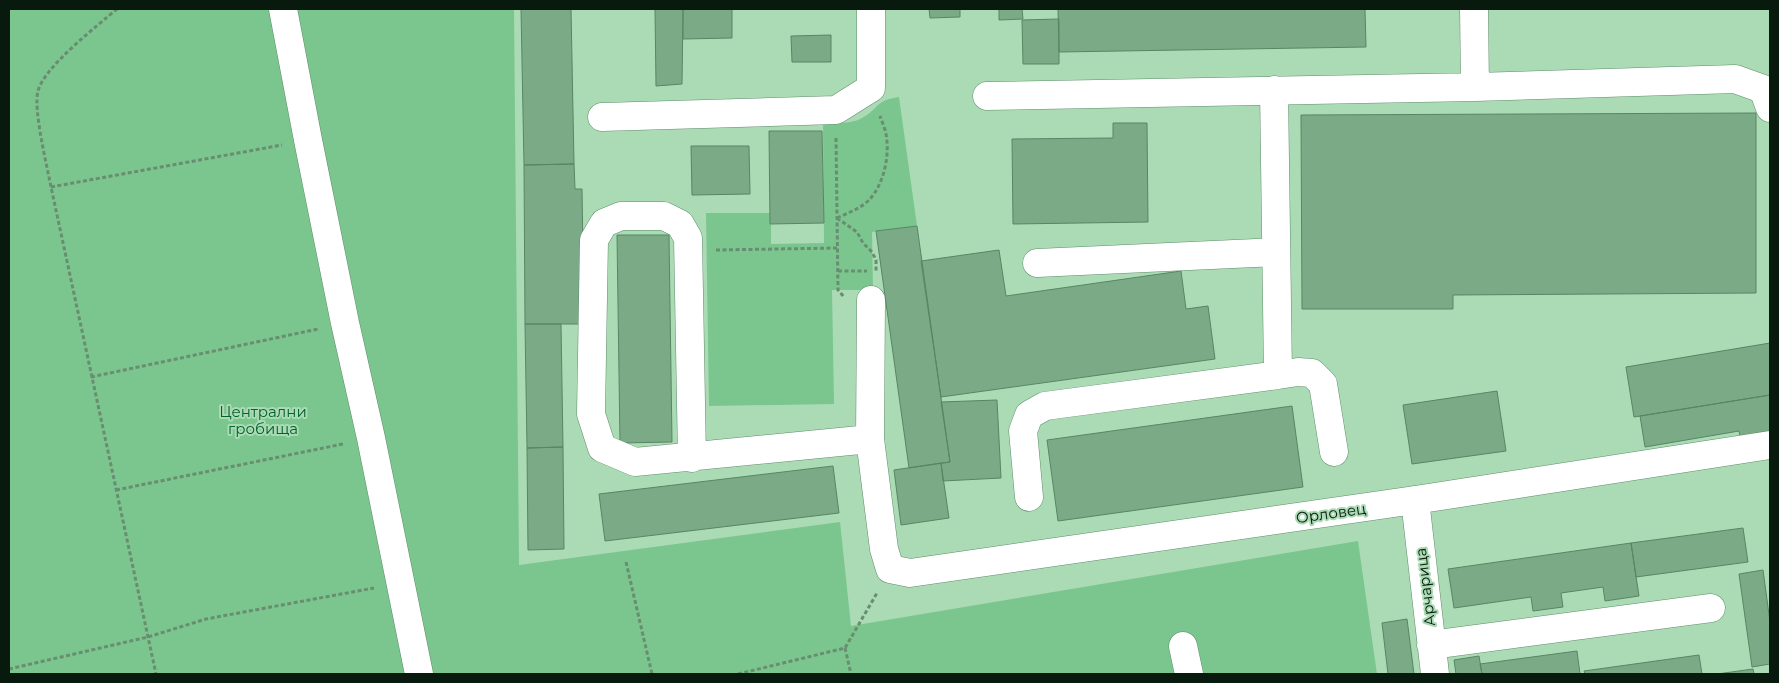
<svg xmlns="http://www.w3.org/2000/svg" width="1779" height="683" font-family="Montserrat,sans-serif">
  <rect width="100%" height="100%" fill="#aadbb4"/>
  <path fill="#7bc68e" d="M9,9H514L519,565L840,522L851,626L1358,541L1377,674H9Z
    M899,97L917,226L872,232L873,290H832L834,404L709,406L706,213H771V244L824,243L823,123C835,123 852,124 862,118C879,109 875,100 899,97Z"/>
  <path fill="#7bab86" stroke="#588663" d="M521,9H571L574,164L524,165Z
    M655,9H683L682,84L656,86Z
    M683,9H732V38L683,39Z
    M929,9H960V17L930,18Z
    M999,9H1022L1023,19L999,20Z
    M1058,9H1365L1366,47L1059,52Z
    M1059,19V64H1023L1022,20Z
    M831,35V62H792L791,36Z
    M1756,113V293L1453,295V309H1302L1301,115Z
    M1113,123H1147L1148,222L1013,224L1012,139L1113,138Z
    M769,131H822L824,223L770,224Z
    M691,146H749L750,194L692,195Z
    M574,164L575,189H582L584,324H525L524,165Z
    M917,226L950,462L909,468L876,231Z
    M617,235H669L672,442L620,443Z
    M999,250L1006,296L1181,271L1186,309L1208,306L1215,359L941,397L921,261Z
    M525,324H561L563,447L527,448Z
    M1770,343V395L1634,417L1626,367Z
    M1497,391L1506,451L1412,464L1403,405Z
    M1770,395V431L1740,436L1739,431L1645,447L1640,416Z
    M997,400L1001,478L943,481L941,463L950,462L941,402Z
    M1292,406L1303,487L1058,521L1047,440Z
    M563,447L564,549L528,550L527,448Z
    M941,463L949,518L901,525L894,470Z
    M833,466L839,513L605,541L599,494Z
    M1743,528L1748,562L1636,577L1631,543Z
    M1631,543L1639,596L1605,601L1603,587L1561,593L1563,607L1533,611L1531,597L1454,608L1448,569Z
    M1763,570L1770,622V664L1752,667L1739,574Z
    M1407,619L1414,674H1388L1382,623Z
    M1577,651L1580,674H1482L1480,664Z
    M1699,655L1702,674H1585L1584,671Z
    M1479,656L1482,674H1456L1454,660Z
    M1753,669L1754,674H1717Z"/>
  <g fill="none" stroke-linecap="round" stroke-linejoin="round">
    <g stroke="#5f8e6a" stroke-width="29">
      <path id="minor" d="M283,9L308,140L345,323L371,438L419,674
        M1474,9L1475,87
        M1274,90L1278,375L1298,372L1312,373L1323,384L1334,452
        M987,96L1475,87L1735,79L1763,89L1770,108
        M602,117L836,110L871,88V9
        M1037,263L1276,252
        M871,300L870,439L884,549L890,569L910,573L1415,500L1770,445
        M692,458L688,238L680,224L664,216H621L604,223L594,240L591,414L602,448L635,462L870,439
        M1029,497L1023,431L1029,415L1045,406L1278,375
        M1415,500L1435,674
        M1431,645L1711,608
        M1183,646L1189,674"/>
    </g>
    <path stroke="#688d71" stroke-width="3" stroke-dasharray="4 2.5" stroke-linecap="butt" d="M117,9C97,26 44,67 38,91C33,109 47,166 51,187L156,674
      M836,138L838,290L844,297
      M51,187L282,145
      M837,218L857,232L863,243L872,252L876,260V273
      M837,218C848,213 859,209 868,201C884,185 890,156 886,134C885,128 882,122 880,116
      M716,250L837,248
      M838,271H867
      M91,377L318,329
      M116,490L343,444
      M626,562L652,674
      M845,648L851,674
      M9,669L148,637L206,619L374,588
      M738,674L845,648L877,593"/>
    <use href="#minor" stroke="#fff" stroke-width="28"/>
  </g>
  <g text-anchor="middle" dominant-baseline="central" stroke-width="4" stroke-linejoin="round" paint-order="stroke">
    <g font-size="15" fill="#05622e" stroke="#aadbb4">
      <text x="263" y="411">Централни<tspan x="263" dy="17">гробища</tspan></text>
    </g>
    <g font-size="15" fill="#071a0d" stroke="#aadbb4">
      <text transform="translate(1331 513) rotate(-8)">Орловец</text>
      <text transform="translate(1425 587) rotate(-97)">Арчарица</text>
    </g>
  </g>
  <rect width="1779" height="683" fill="none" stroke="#071a0d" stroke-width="20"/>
</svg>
